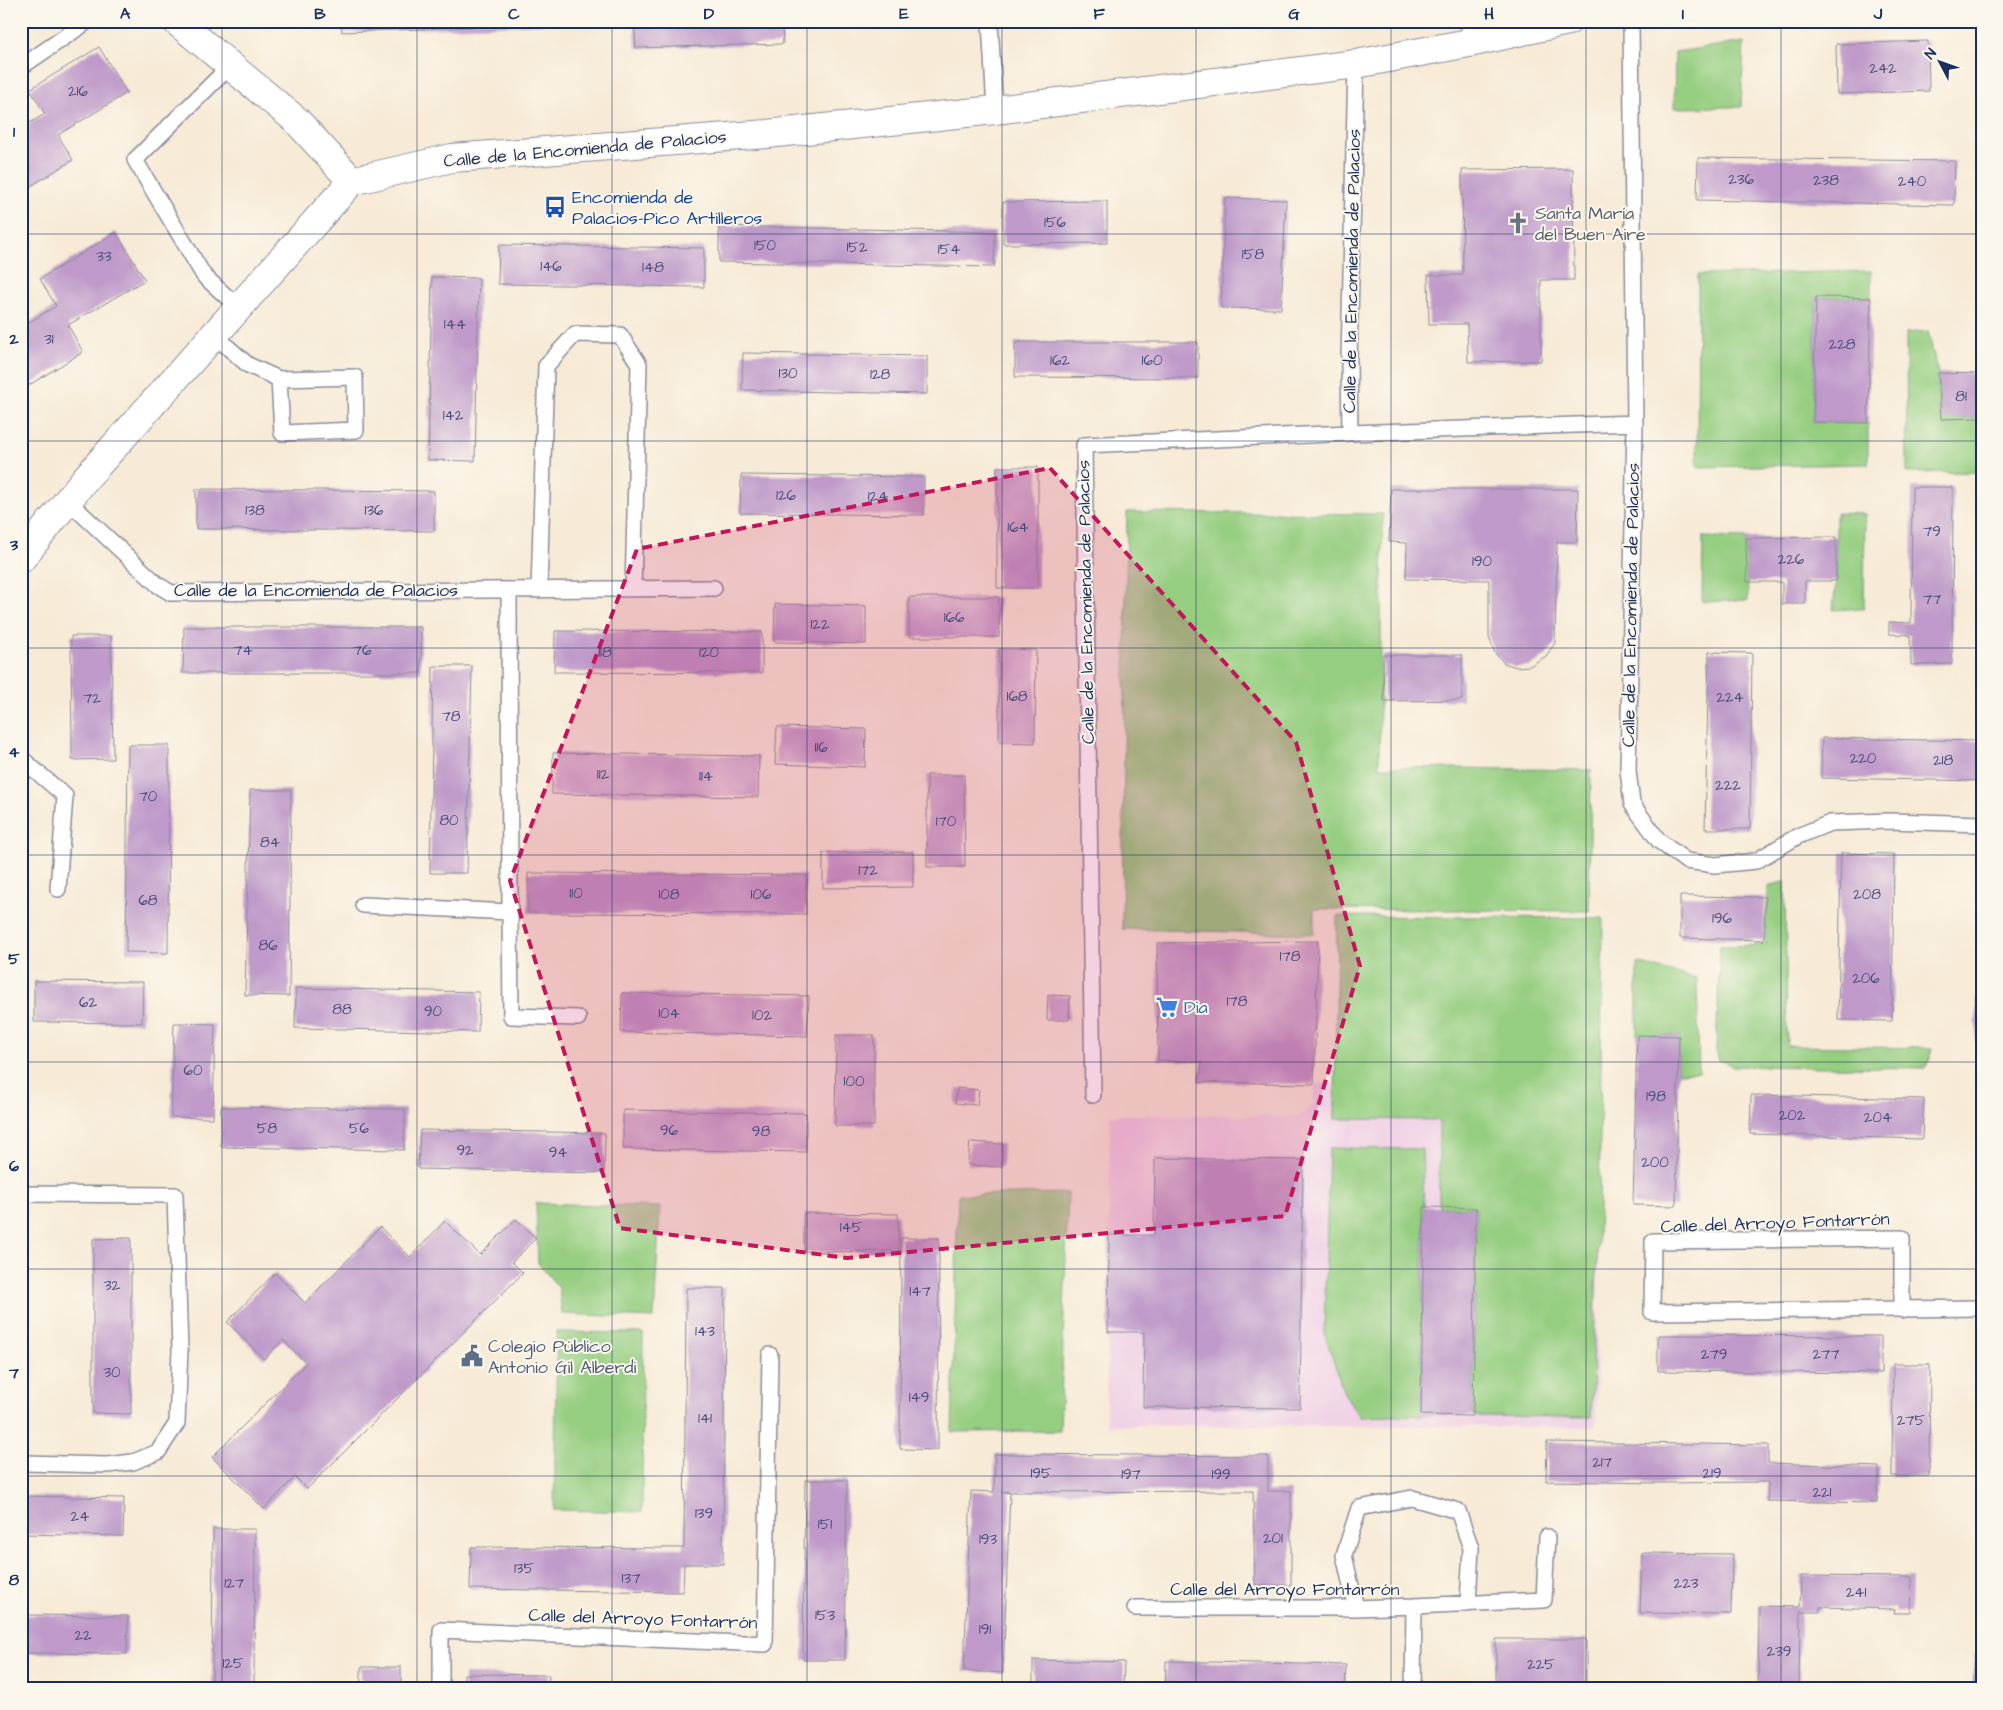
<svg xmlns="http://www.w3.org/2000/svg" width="2003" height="1710" font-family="'Architects Daughter',sans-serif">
  <rect width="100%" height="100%" fill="#fbf7ec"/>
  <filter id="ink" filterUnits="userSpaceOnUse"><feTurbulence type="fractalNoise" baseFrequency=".02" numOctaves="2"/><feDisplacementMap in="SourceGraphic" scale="10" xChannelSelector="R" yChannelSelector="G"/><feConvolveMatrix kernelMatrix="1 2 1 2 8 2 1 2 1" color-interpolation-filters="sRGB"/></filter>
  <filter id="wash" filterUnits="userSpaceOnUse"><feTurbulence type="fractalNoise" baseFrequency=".0096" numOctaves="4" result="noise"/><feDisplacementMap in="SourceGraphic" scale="20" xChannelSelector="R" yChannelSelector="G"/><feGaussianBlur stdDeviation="1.12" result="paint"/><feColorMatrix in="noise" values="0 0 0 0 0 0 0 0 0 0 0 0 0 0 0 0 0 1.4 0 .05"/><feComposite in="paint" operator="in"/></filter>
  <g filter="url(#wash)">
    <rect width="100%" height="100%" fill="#f7ead6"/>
    <path fill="#f0d0e5" d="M1337,916L1603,918L1596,1427L1106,1425L1110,1115L1299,1116L1314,1105V1084H1334Z"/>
    <path fill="#96ce81" stroke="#587e70" d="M1744,42L1741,107L1674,108L1675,52Z
      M1871,271V298L1816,297L1813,422L1868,423V464L1697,467L1698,275Z
      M1928,331L1938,373L1941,418H1982V472L1907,473L1906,333Z
      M1127,512L1383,514L1379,767L1591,770L1589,911L1314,909V934L1122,929Z
      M1836,513L1865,514L1864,608L1833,610L1836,581Z
      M1703,537L1746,538L1748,600L1702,602Z
      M1785,881L1787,1046L1933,1048L1930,1059L1925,1068L1733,1066L1719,1060L1716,1051L1720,946L1765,945L1768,887Z
      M1337,916L1603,918L1599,1209L1591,1417L1473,1416L1476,1208L1439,1207V1120L1335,1119Z
      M1637,963L1697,979L1699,1072L1678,1073L1679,1036L1637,1035Z
      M1329,1148L1422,1149L1424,1207L1421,1415L1360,1417L1344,1393L1324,1332Z
      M1068,1193L1060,1431L952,1432L958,1195Z
      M536,1203L660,1207L654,1318L562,1314L559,1288L538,1263Z
      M557,1332L643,1333L642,1512L554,1510Z"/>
    <g id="blocks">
      <path fill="#be99c9" d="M341,21H575V23L342,32Z
        M634,21H927V23L782,28L783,44L636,48Z
        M1979,37H1982V60H1979Z
        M1928,41L1929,91L1837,94L1836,44Z
        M99,47L127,93L58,135L73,160L21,192V128L45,114L30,89Z
        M1698,158L1955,161L1954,205L1697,200Z
        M1573,169L1574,280H1541V361L1468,362L1467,324H1429L1428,275H1463L1462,170Z
        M1225,198L1286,200L1281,309L1221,308Z
        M1107,201V243L1003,244V202Z
        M719,226L995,232L994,267L719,262Z
        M116,232L145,280L68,325L83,352L21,390V327L56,306L40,279Z
        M499,245L704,248V287L498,284Z
        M432,277L479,278L475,461L428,460Z
        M1816,297L1871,298L1868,423L1813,422Z
        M1015,342H1198V378L1015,377Z
        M743,353L927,356V394L742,390Z
        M1938,373L1982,374V418L1941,419Z
        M997,467H1038V588H997Z
        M741,475L924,477V515L740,513Z
        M1912,487H1953L1952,664L1911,665L1910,635L1889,634V622L1911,623Z
        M196,489L434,491V531L196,529Z
        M1391,489H1578L1577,542H1557L1555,643L1546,656L1530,666L1516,667L1504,663L1495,653L1489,638V580L1406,579L1407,543L1389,542Z
        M1836,537V581H1805V604H1782V582H1747L1746,538Z
        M909,597H999V637H909Z
        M775,604L866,606V644L774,642Z
        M184,627H421V673H183Z
        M555,631L762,632V673L554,672Z
        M71,636H111L113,759L72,760Z
        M999,649L1036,650L1035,743L999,742Z
        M1709,652L1752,653L1750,829H1705Z
        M1383,655H1462V700L1384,701Z
        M433,666H472L467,873H430Z
        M777,727L866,729L865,767L775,764Z
        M1822,738L1982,741V781L1821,778Z
        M128,745H169L168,953L126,952Z
        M553,753L759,756L758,797L552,794Z
        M927,775H964L965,867H927Z
        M250,790H291L289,996L245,995Z
        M913,852V887L823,888V853Z
        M1841,853L1894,854L1892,1021L1838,1020Z
        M528,873L806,875V914L528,913Z
        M1680,896L1765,897L1764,940L1680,938Z
        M1318,941L1314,1084L1199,1082L1202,1062L1158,1060L1157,943Z
        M34,981L143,982L142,1023L34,1022Z
        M296,988L479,992L478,1032L295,1028Z
        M622,993L809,996L807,1036L621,1032Z
        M1048,995L1070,996L1069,1020H1047Z
        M1976,997H1982V1042H1976Z
        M174,1023L215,1024L213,1118L171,1117Z
        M836,1035H874V1126H835Z
        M1637,1035L1679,1036L1676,1206L1633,1205Z
        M957,1088L979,1090L977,1105L955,1103Z
        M1751,1095L1924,1099L1922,1139L1750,1134Z
        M221,1107L405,1109L404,1150L221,1147Z
        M623,1110L806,1113V1152L623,1149Z
        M420,1130L605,1133L604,1173L418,1169Z
        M970,1142L1003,1144L1002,1167L968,1165Z
        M1155,1158L1303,1160L1300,1408L1143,1407L1144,1332H1108L1109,1235H1154Z
        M1424,1207L1476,1208L1473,1416L1421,1415Z
        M804,1213L898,1214L899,1251L804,1252Z
        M516,1219L536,1238L512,1262L523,1273L307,1489L295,1477L264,1509L212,1457L306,1363L283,1340L264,1359L227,1322L275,1273L305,1303L380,1227L410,1257L445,1221L480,1255Z
        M131,1238V1414L93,1413V1239Z
        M901,1238H939L938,1450L900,1449Z
        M686,1288H725L723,1564H684L683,1592L470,1589L471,1547L684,1548Z
        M1658,1335L1881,1336V1373L1658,1371Z
        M1893,1364H1930L1929,1476H1892Z
        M1547,1442L1768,1445V1463L1879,1467L1877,1503L1767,1501L1768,1482L1657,1483L1546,1481Z
        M995,1454L1268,1456V1491H1291V1585H1255L1253,1491L1002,1492H1010L1003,1673L964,1671L971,1491L994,1492Z
        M805,1480H847L845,1660H803Z
        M21,1496L124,1498L123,1536L21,1534Z
        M213,1529H255L254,1689H212Z
        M1642,1553L1732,1554L1731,1614L1640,1613Z
        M1801,1576L1912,1577L1911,1613H1894L1895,1609L1820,1607V1612H1800L1799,1689H1758L1759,1606L1800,1607Z
        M21,1615L128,1616L127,1654L21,1653Z
        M1496,1639H1586V1689H1496Z
        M1974,1653H1982V1689H1974Z
        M1033,1660L1124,1662L1123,1689H1033Z
        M1166,1661L1346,1665L1345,1689H1165Z
        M361,1667H401V1689H361Z
        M464,1674L549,1675L548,1689H464Z"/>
    </g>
  </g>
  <g filter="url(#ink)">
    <use href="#blocks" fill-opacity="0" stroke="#898c9a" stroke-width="1"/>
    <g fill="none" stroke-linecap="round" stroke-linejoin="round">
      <g stroke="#898c9a" stroke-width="18">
        <path id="service" d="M990,21L995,110
          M1469,21V43
          M1631,21L1635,423L1628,770L1632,804L1659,841L1686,861L1715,865L1756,861L1798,836L1830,823L1890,821L1982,824
          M230,66L135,160L204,276L238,307
          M21,67L88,21
          M214,335L248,365L279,379L355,377L356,430L282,433L279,379
          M1350,433L1635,423
          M68,501L158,585L171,593L714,588
          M539,590L546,366L575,334L620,335L639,364L633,589
          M21,758L65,796L58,889
          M363,905L510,912L509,590
          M510,912L511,1016L578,1018
          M1093,1095L1084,445L1350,433L1349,360L1356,64
          M21,1194L175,1195L180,1350L177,1423L158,1452L133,1462L107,1465L23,1463
          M1902,1310V1238L1653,1241L1652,1312L1982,1308
          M1414,1606L1544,1600L1547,1537
          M1135,1608H1356L1414,1606L1413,1689
          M1356,1608L1344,1555L1359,1508L1412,1498L1458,1511L1471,1548L1468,1604
          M441,1689V1630L765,1644L770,1355"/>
      </g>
      <g stroke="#898c9a" stroke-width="30">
        <path id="minor" d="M176,21L296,120L352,181"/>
      </g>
      <g stroke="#898c9a" stroke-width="30">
        <path id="tertiary" d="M21,559L85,479L352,181L452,158L767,134L995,110L1356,64L1469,43L1568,21"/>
      </g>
      <use href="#service" stroke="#fff" stroke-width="15"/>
      <use href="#minor" stroke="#fff" stroke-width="28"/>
      <use href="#tertiary" stroke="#fff" stroke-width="28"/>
    </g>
  </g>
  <path fill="#c2185b" fill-opacity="0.2" stroke="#c2185b" stroke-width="4" stroke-dasharray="10 6" stroke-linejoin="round" d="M1050,468L1296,742L1360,966L1285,1216L847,1258L620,1228L510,881L637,549Z"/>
  <path fill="none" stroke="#1b2f5e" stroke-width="1" stroke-opacity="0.55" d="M222,21V1689M417,21V1689M612,21V1689M807,21V1689M1002,21V1689M1196,21V1689M1391,21V1689M1586,21V1689M1781,21V1689M21,234H1982M21,441H1982M21,648H1982M21,855H1982M21,1062H1982M21,1269H1982M21,1476H1982"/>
  <defs>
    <g id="bus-bare" transform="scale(1.725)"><path d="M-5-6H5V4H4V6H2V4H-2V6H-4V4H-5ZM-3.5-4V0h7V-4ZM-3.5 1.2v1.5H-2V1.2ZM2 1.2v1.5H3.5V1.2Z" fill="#1a4fb4" stroke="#fbf7ec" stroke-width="2.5" paint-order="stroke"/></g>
    <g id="church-bare" transform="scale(1.725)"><path d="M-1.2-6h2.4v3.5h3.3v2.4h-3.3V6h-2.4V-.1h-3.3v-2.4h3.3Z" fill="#6b7280" stroke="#fbf7ec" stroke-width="2.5" paint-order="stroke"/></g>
    <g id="supermarket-bare" transform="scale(1.725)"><path d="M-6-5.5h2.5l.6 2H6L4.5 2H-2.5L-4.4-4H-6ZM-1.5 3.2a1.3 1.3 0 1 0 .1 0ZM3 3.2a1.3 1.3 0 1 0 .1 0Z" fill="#3f7fe0" stroke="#fbf7ec" stroke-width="2.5" paint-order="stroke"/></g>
    <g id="civic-bare" transform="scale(1.725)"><path d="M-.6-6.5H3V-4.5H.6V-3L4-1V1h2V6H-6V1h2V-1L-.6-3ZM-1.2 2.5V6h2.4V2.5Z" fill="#5c6f8a" stroke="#fbf7ec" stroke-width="2.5" paint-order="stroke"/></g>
  </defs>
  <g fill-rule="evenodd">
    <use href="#bus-bare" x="555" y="207"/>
    <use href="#church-bare" x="1518" y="223"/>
    <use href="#supermarket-bare" x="1167" y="1007"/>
    <use href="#civic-bare" x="472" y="1356"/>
  </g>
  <g text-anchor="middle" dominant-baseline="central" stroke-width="4" stroke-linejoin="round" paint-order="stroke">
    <g font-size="15" fill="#444a79">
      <text x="1883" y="68">242</text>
      <text x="78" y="91">216</text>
      <text x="1741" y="179">236</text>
      <text x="1826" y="180">238</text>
      <text x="1912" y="181">240</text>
      <text x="1055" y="222">156</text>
      <text x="765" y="245">150</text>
      <text x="857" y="247">152</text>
      <text x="949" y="249">154</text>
      <text x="1253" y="254">158</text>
      <text x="104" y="256">33</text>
      <text x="551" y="266">146</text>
      <text x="653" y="267">148</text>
      <text x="455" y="324">144</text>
      <text x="49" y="339">31</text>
      <text x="1842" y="344">228</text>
      <text x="1060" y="360">162</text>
      <text x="1152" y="360">160</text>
      <text x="788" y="373">130</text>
      <text x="880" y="374">128</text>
      <text x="1961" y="396">81</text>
      <text x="453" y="415">142</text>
      <text x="786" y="495">126</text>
      <text x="878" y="496">124</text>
      <text x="255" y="510">138</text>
      <text x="374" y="510">136</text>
      <text x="1018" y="527">164</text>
      <text x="1932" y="531">79</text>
      <text x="1791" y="559">226</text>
      <text x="1482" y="561">190</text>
      <text x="1932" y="599">77</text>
      <text x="954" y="617">166</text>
      <text x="820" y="624">122</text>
      <text x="243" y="650">74</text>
      <text x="362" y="650">76</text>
      <text x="605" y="652">118</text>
      <text x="709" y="652">120</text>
      <text x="1017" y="696">168</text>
      <text x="1730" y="697">224</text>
      <text x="92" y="698">72</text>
      <text x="451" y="716">78</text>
      <text x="821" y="747">116</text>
      <text x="1863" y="758">220</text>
      <text x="1943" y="760">218</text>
      <text x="603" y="774">112</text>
      <text x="706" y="776">114</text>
      <text x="1728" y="785">222</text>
      <text x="148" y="796">70</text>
      <text x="449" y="820">80</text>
      <text x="946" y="821">170</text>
      <text x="270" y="842">84</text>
      <text x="868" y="870">172</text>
      <text x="576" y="893">110</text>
      <text x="669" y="894">108</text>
      <text x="761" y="894">106</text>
      <text x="1867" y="894">208</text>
      <text x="148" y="900">68</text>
      <text x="1722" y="918">196</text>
      <text x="268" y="945">86</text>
      <text x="1290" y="956">178</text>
      <text x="1866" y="978">206</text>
      <text x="1237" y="1001">178</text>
      <text x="88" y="1002">62</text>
      <text x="342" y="1009">88</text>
      <text x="433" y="1011">90</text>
      <text x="669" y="1013">104</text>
      <text x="762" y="1015">102</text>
      <text x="193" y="1070">60</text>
      <text x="854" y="1081">100</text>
      <text x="1656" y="1096">198</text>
      <text x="1792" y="1115">202</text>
      <text x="1878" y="1117">204</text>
      <text x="267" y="1128">58</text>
      <text x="359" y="1128">56</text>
      <text x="669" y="1130">96</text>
      <text x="761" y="1131">98</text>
      <text x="465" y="1150">92</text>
      <text x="558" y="1152">94</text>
      <text x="1655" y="1162">200</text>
      <text x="851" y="1227">145</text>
      <text x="112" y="1285">32</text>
      <text x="920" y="1291">147</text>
      <text x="705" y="1331">143</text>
      <text x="1714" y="1354">279</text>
      <text x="1826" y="1354">277</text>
      <text x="112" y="1372">30</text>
      <text x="919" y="1397">149</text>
      <text x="705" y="1418">141</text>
      <text x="1911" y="1420">275</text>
      <text x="1602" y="1462">217</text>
      <text x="1041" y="1473">195</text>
      <text x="1712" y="1473">219</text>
      <text x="1131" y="1474">197</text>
      <text x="1221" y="1474">199</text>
      <text x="1822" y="1492">221</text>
      <text x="704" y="1513">139</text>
      <text x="80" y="1516">24</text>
      <text x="825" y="1524">151</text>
      <text x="1273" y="1538">201</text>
      <text x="988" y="1539">193</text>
      <text x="524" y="1568">135</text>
      <text x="631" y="1578">137</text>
      <text x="234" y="1583">127</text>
      <text x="1686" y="1583">223</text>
      <text x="1856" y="1592">241</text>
      <text x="825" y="1615">153</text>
      <text x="985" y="1629">191</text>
      <text x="83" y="1635">22</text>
      <text x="1779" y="1651">239</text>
      <text x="233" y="1663">125</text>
      <text x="1541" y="1664">225</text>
    </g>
    <g font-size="18" fill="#1b2f5e" stroke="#fbf7ec">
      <text transform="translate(585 149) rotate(-5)">Calle de la Encomienda de Palacios</text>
      <text transform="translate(1352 271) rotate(-89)">Calle de la Encomienda de Palacios</text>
      <text x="316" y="590">Calle de la Encomienda de Palacios</text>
      <text transform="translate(1086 602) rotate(-91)">Calle de la Encomienda de Palacios</text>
      <text transform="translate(1631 605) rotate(-89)">Calle de la Encomienda de Palacios</text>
      <text transform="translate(1775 1223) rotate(-2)">Calle del Arroyo Fontarrón</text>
      <text x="1285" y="1589">Calle del Arroyo Fontarrón</text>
      <text transform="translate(643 1619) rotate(2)">Calle del Arroyo Fontarrón</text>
    </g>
    <g font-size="18" fill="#164399" stroke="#fbf7ec" text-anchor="start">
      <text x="572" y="197">Encomienda de<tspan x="572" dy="21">Palacios-Pico Artilleros</tspan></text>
    </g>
    <g font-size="18" fill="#5b616d" stroke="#fbf7ec" text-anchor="start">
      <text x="1535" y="213">Santa María<tspan x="1535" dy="21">del Buen Aire</tspan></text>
    </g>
    <g font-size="18" fill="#366cbe" stroke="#fbf7ec" text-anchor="start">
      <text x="1184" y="1007">Dia</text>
    </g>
    <g font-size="18" fill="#4e5e75" stroke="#fbf7ec" text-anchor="start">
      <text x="488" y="1346">Colegio Público<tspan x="488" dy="21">Antonio Gil Alberdi</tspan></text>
    </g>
  </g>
  <rect width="2003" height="1710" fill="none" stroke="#fbf7ec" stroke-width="55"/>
  <g transform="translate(1940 62) rotate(311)" stroke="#fbf7ec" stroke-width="4" paint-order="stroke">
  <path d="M0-4L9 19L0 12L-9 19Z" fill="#1b2f5e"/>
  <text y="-8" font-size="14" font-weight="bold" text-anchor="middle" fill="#1b2f5e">N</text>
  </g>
  <rect x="28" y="28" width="1948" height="1654" fill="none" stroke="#1b2f5e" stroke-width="2"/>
  <g font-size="16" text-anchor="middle" font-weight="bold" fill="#1b2f5e">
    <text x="125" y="19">A</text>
    <text x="320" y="19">B</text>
    <text x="514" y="19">C</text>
    <text x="709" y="19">D</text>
    <text x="904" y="19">E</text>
    <text x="1099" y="19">F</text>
    <text x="1294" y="19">G</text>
    <text x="1489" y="19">H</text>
    <text x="1683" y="19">I</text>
    <text x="1878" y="19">J</text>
    <text x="14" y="137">1</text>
    <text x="14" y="344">2</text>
    <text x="14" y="550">3</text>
    <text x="14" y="757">4</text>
    <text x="14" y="964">5</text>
    <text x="14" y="1171">6</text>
    <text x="14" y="1378">7</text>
    <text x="14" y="1585">8</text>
  </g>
</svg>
